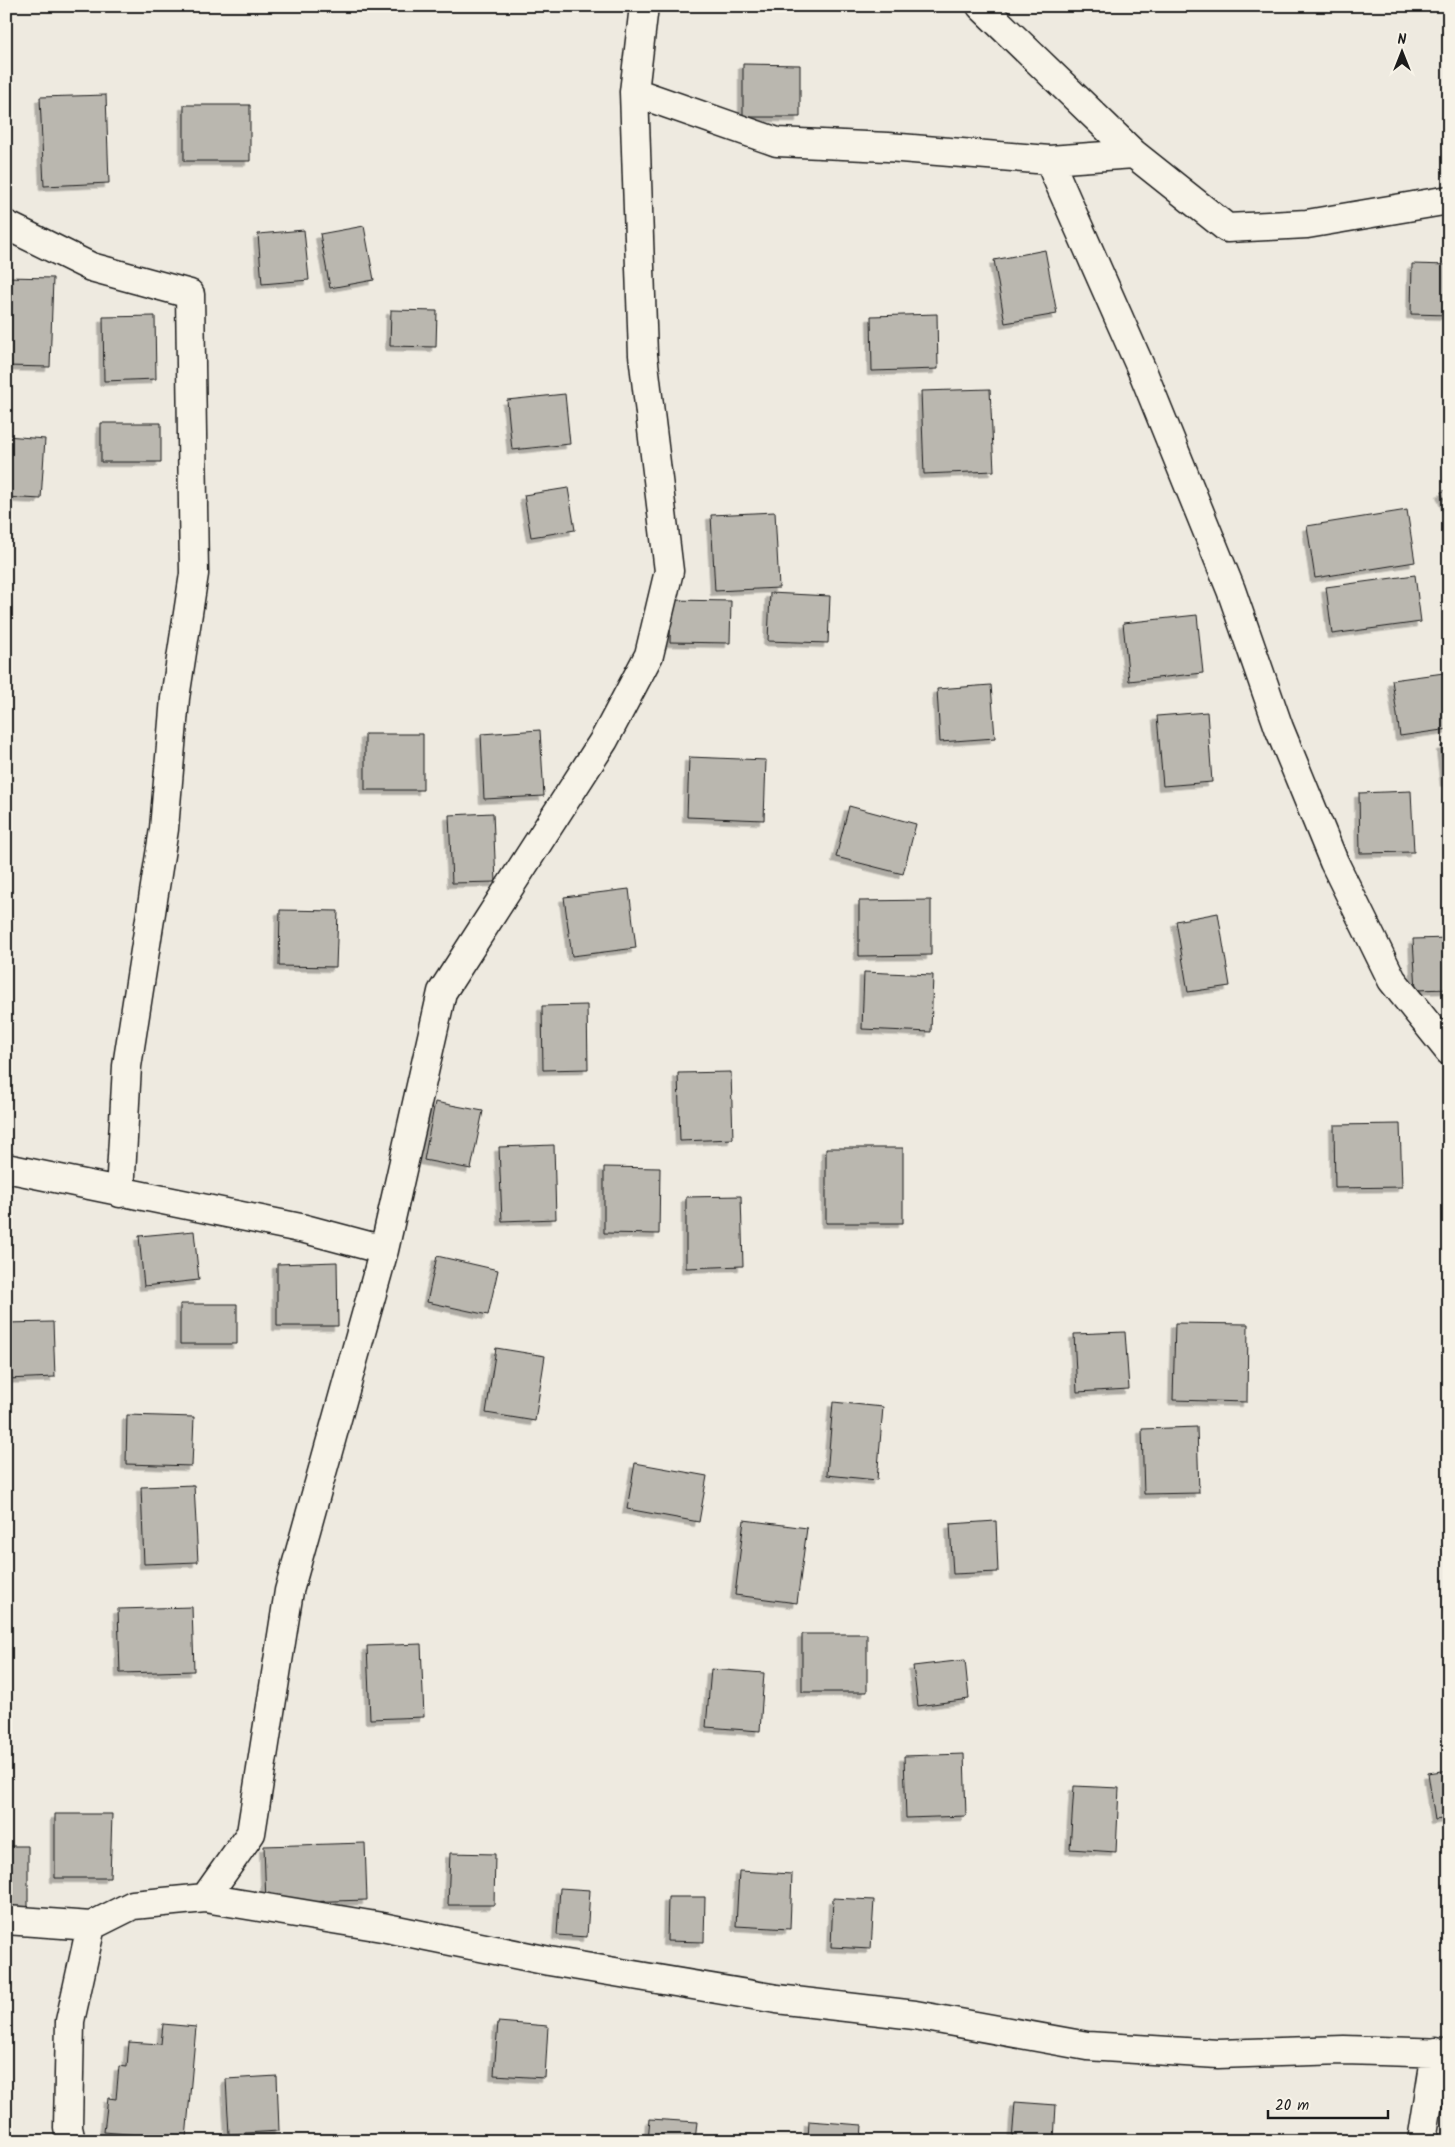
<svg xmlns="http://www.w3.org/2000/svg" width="1455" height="2147" font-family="Kalam,sans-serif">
  <defs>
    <filter id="shadow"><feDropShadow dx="-4.5" dy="4.5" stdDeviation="0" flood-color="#0004"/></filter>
  </defs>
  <rect width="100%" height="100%" fill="#eeeae0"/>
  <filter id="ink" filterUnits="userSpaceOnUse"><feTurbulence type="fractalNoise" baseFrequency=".02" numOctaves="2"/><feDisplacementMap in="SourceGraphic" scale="10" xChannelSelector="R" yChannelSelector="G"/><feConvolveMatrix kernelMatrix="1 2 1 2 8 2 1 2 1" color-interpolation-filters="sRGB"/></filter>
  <g filter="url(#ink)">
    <path fill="#bab7af" stroke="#1c1c1c" filter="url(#shadow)" d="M743,64L800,65V117H743Z
      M106,95L109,183L44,186L40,97Z
      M184,105H250V161H184Z
      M364,226L374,280L330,288L320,234Z
      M304,230L309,280L262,284L258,234Z
      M1045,250L1057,314L1005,323L994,260Z
      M1412,264L1449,265V315L1411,314Z
      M6,277L53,278L50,367L6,366Z
      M391,310L437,311L436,347L390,346Z
      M937,314L938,369L872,371L871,316Z
      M155,316L156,379L104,381L103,317Z
      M990,389L994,471L924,474L921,391Z
      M565,394L570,444L512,450L507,400Z
      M101,423H161V462H101Z
      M6,436L45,439L41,499L6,497Z
      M568,488L575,530L531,537L524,495Z
      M1449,489V513L1441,492Z
      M1407,510L1415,562L1315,578L1307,526Z
      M775,512L779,588L715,591L711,515Z
      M1415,575L1421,622L1332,634L1326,587Z
      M770,593L830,596L828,643L768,641Z
      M671,600L731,601L730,643L670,642Z
      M1197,615L1203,673L1129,681L1123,623Z
      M1444,673L1449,706V729L1400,736L1392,680Z
      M991,685L995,738L940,742L937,689Z
      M1207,712L1212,782L1163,786L1157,716Z
      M540,730L544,796L484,799L481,734Z
      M365,734H423V790H365Z
      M1449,745V781L1445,782L1441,746Z
      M689,757L766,760L764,820L687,817Z
      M1411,791L1414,852L1360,853L1359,793Z
      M849,806L916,824L903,874L836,857Z
      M493,813L496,882L452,883L449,815Z
      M629,889L636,948L572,956L564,897Z
      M931,900V955L859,956V901Z
      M280,910L338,911L336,967L279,966Z
      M1218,913L1230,986L1188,992L1176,921Z
      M1449,938V989L1416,990L1413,939Z
      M864,972L933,975L931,1032L862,1029Z
      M587,1005L588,1069L543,1070L542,1006Z
      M731,1072L733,1139L680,1141L678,1073Z
      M435,1102L483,1111L471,1169L424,1160Z
      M1400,1124L1402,1187L1335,1188L1334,1125Z
      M554,1145L556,1219L502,1221L499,1147Z
      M826,1148H903V1223H826Z
      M604,1167L660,1168L659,1234L604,1233Z
      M741,1196L743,1266L686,1268V1197Z
      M194,1231L199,1280L144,1286L139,1236Z
      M437,1256L498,1270L488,1315L427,1302Z
      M337,1262L338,1326H277V1264Z
      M180,1304H237V1344H180Z
      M53,1322L55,1377L6,1379V1323Z
      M1175,1323L1248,1324L1247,1402L1173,1400Z
      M1125,1332L1129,1389L1077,1392L1074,1334Z
      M496,1348L545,1356L535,1421L486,1413Z
      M833,1402L883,1407L877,1480L827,1475Z
      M127,1415L194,1417L192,1466L126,1464Z
      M1197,1427L1199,1493L1144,1494L1142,1429Z
      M635,1463L707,1476L699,1522L627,1509Z
      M194,1485L198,1562L144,1564L141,1487Z
      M744,1520L807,1528L797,1603L735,1595Z
      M996,1521L998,1572L953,1574L950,1524Z
      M192,1607L194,1671L120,1673L118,1609Z
      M802,1634H867V1692H802Z
      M421,1644L424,1717L370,1719L367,1646Z
      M965,1660L969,1699L918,1706L913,1666Z
      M711,1669L764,1673L760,1731L706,1727Z
      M964,1754L966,1816L906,1818L904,1756Z
      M1449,1770V1818L1435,1820L1428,1773Z
      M1074,1786L1119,1788L1116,1852L1070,1849Z
      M55,1814H112L110,1878H55Z
      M365,1843L367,1900L266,1903L264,1846Z
      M6,1846H28V1909H6Z
      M450,1853L495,1854L494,1905H448Z
      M739,1871L792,1874L790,1929L736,1926Z
      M560,1888L590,1890L587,1937L557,1935Z
      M668,1897H705L704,1942L667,1941Z
      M833,1898L874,1900L871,1949L831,1947Z
      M498,2022L548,2026L545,2078L494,2075Z
      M163,2024L196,2027L186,2139L104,2132L108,2098L116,2099L119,2066L127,2067L129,2042L161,2044Z
      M277,2076L279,2131L229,2134L226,2079Z
      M1015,2102L1056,2105L1054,2141H1012Z
      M650,2119L697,2122L695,2141H648Z
      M809,2121L862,2125L861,2141H808Z"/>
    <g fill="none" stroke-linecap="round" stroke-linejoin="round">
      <g stroke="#1c1c1c" stroke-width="31">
        <path id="street" d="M981,6L1134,154L1227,228L1307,224L1449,200
          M634,92L777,142L888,147L1049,160L1134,154
          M1049,160L1144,375L1231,590L1279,728L1334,862L1392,980L1449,1051
          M6,225L91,267L190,294L194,574L175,698L164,829L127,1066L120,1193
          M6,1168L305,1229L384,1250L442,992L604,740L649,655L669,571L643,355L634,92L644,6
          M205,1898L382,1927L549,1961L777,1999L915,2015L1087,2046L1218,2054L1344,2050L1449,2053
          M6,1920L91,1926
          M71,2141L68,2128L70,2021L91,1926L133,1905L205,1898L251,1833L289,1591L384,1250
          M1422,2141L1436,2052"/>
      </g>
      <use href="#street" stroke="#f7f3e8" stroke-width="28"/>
    </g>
  </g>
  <rect width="1455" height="2147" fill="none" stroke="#f7f3e8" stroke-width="25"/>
  <rect x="12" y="12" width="1430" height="2122" fill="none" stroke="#1c1c1c" stroke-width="2" filter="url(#ink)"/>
  <g transform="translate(1402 52)" stroke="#f7f3e8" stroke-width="4" paint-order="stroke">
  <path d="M0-4L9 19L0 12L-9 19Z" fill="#1c1c1c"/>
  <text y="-8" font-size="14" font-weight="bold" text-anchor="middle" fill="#1c1c1c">N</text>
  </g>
  <path d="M1268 2110v8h120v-8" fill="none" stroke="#1c1c1c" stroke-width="2.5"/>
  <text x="1275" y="2110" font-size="15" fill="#1c1c1c" stroke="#f7f3e8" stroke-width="4" paint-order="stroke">20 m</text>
</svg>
